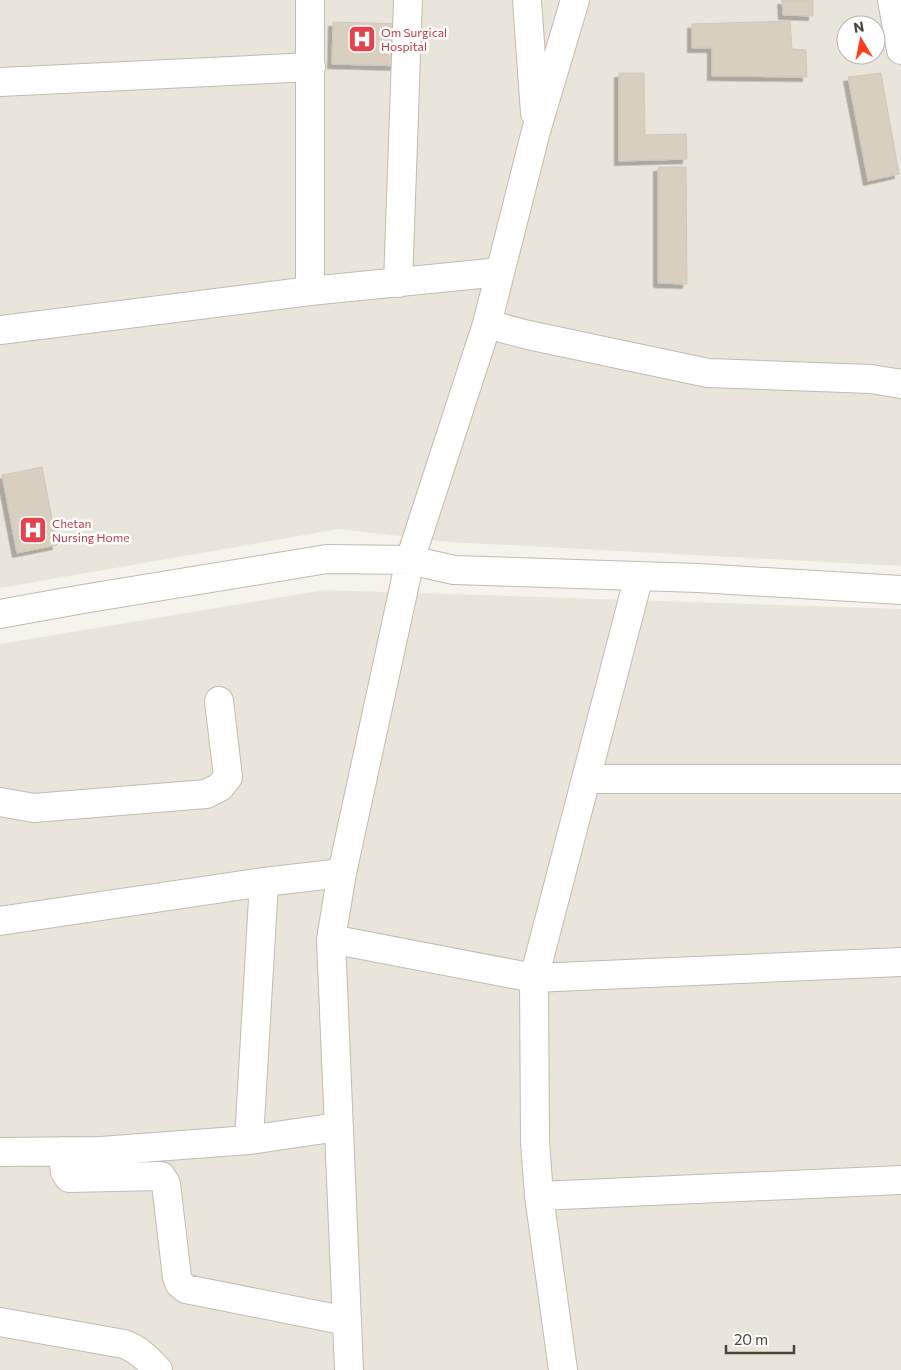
<svg xmlns="http://www.w3.org/2000/svg" width="901" height="1370" font-family="Commissioner,sans-serif">
  <defs>
    <filter id="shadow"><feDropShadow dx="-4.5" dy="4.5" stdDeviation="0" flood-color="#0004"/></filter>
  </defs>
  <rect width="100%" height="100%" fill="#f6f3ec"/>
  <path fill="#eae5da" fill-rule="evenodd" d="M0,0H901V566L450,542L339,529L0,588ZM846,25H876V55H846Z
    M325,590L901,609V1370H0V644Z"/>
  <path fill="#d8cfc1" stroke="#d3c7b4" filter="url(#shadow)" d="M782,0H813V16L783,15Z
    M790,21L792,49L806,50L807,77L712,76V48H692V24Z
    M333,22L403,24L402,66L332,64Z
    M619,73H644L645,135L686,134L687,159L619,161Z
    M881,73L899,174L868,181L848,77Z
    M658,167H686L687,284L658,283Z
    M42,467L57,545L17,553L2,475Z"/>
  <g fill="none" stroke-linecap="round" stroke-linejoin="round">
    <g stroke="#c2bbae" stroke-width="30">
      <path id="minor" d="M310,0V291
        M527,0L535,113
        M892,0L901,50
        M0,82L311,67
        M398,283L408,0
        M487,324L528,335L708,373L871,379L901,384
        M0,330L310,291L500,272
        M0,614L83,599L327,559L410,560L454,570L698,578L901,590
        M586,779H901
        M0,802L34,808L206,794L220,787L228,777L219,701
        M0,921L264,882L342,873
        M331,939L534,978L901,962
        M249,1140L264,882
        M62,1151L65,1172L69,1178L161,1176L166,1184L177,1277L179,1283L186,1289L347,1321
        M0,1152L101,1151L249,1140L338,1127
        M539,1196L901,1180
        M0,1322L124,1344C138,1349 148,1359 158,1370
        M349,1370L331,939L342,873L410,560L487,324L536,131L575,0
        M563,1370L539,1196L535,1141L534,978L639,576"/>
    </g>
    <use href="#minor" stroke="#fff" stroke-width="28"/>
  </g>
  <defs>
    <g id="hospital-square" transform="scale(1.4375)"><rect x="-9" y="-9" width="18" height="18" rx="4" fill="#e0444e" stroke="#fff"/><path d="M-5-5h3v3.5h4V-5h3V5h-3V1.5h-4V5h-3Z" fill="#fff"/></g>
  </defs>
  <g fill-rule="evenodd">
    <use href="#hospital-square" x="362" y="39"/>
    <use href="#hospital-square" x="33" y="530"/>
  </g>
  <g text-anchor="middle" dominant-baseline="central" stroke-width="5" stroke-linejoin="round" paint-order="stroke">
    <g font-size="12" fill="#be3a42" stroke="#fff" text-anchor="start">
      <text x="381" y="32">Om Surgical<tspan x="381" dy="14">Hospital</tspan></text>
      <text x="52" y="523">Chetan<tspan x="52" dy="14">Nursing Home</tspan></text>
    </g>
  </g>
  <g transform="translate(861 40) rotate(350)"><circle r="24" fill="#ffffff" stroke="#b7b4b0"/>
  <path d="M0-4L9 19L0 12L-9 19Z" fill="#fc3f1d"/>
  <text y="-8" font-size="14" font-weight="bold" text-anchor="middle" fill="#4b4439">N</text>
  </g>
  <path d="M726 1345v8h68v-8" fill="none" stroke="#4b4439" stroke-width="2.5"/>
  <text x="734" y="1345" font-size="15" fill="#4b4439" stroke="#ffffff" stroke-width="4" paint-order="stroke">20 m</text>
</svg>
